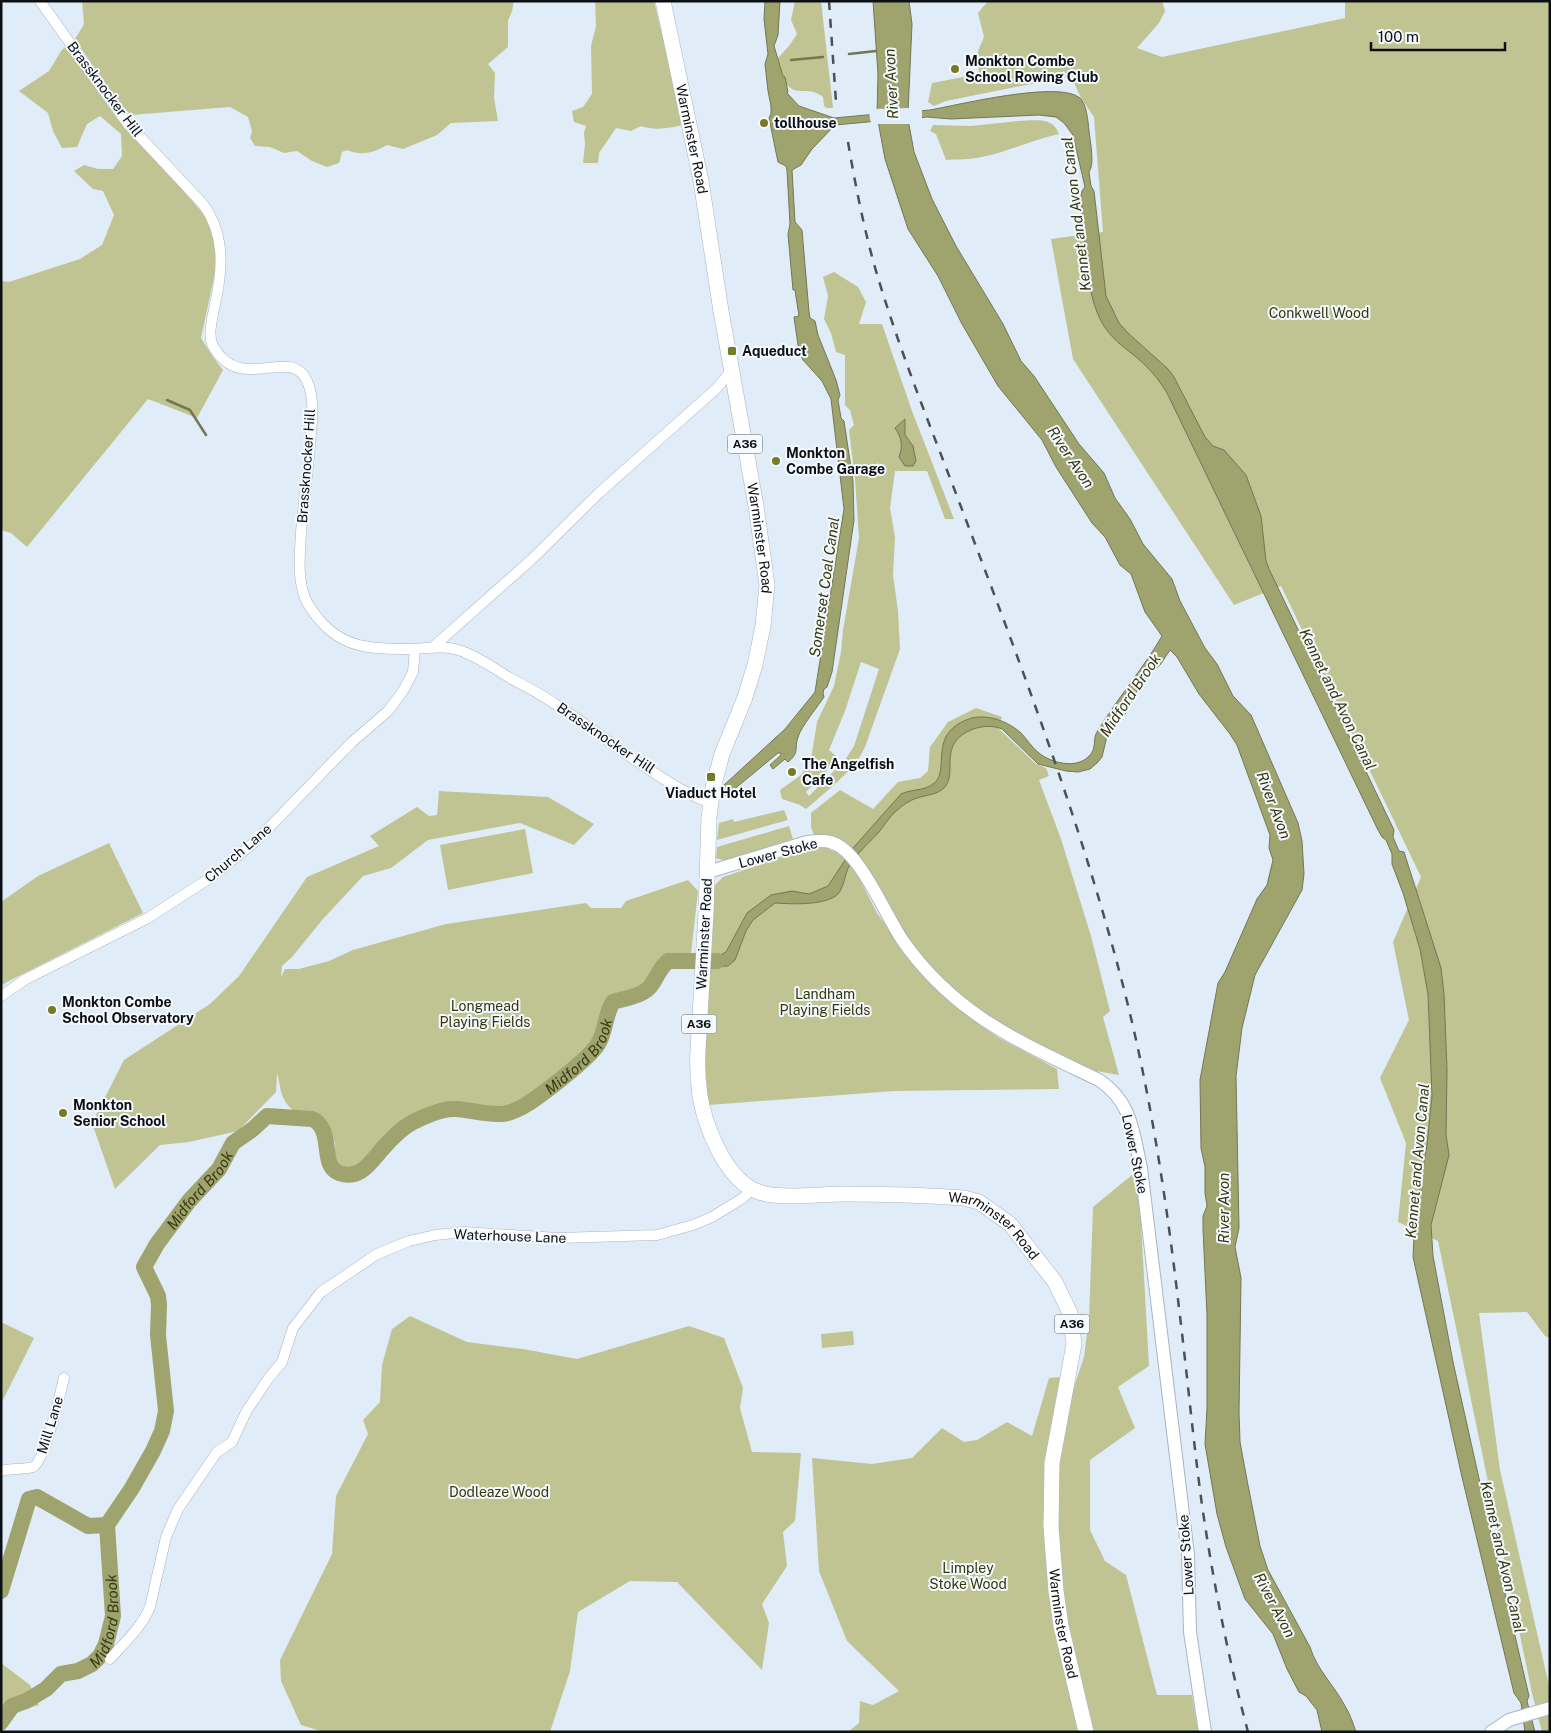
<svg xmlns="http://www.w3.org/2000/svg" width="1551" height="1733" font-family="'Public Sans',sans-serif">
  <rect width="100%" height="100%" fill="#e0edf8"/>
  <path fill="#bfc492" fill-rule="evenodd" d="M82,1H514L512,11L508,21V47L488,64L495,73L494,98L498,121L451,123L437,135L403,149L387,145C373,153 363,156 347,150L342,152L339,163L327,167L312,161L297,151L284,153L270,147L255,146L250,138L252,131L248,117L230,107L131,115L117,101L75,39L84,24Z
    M595,1H654L684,125C669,128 656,131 641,126L631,131L616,128L599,153L598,163H583L585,144L584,133L586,126L574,122L572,111L583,107L592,94L591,46L596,26Z
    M795,1H821L833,108H826L824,106L823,97C815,91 810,91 801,91C784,91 779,72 777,59L789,46L797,34L791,20Z
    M988,1H1162L1165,11L1159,23L1137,48L1162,57L1345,18V1H1550V1338L1545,1336L1527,1312L1479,1313L1500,1470L1550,1690V1732H1542L1532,1693L1438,1241L1398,1222L1406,1143L1380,1078L1409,1020L1393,942L1421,877L1281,586L1234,605L1073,359L1051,239L1103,232L1094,117L1081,98L1071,76L946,101L934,106L928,102L932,83L979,74L978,51L984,37L978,13Z
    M66,46L119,121L162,166L205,216L216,242V268L201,338L213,357L223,370L197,418L148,399L27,547L11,533L1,530V281L9,282L80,259L102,245L114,215L103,191L93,189L74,171L84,165L98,169H113L122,156L121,134L100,116L87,124L77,147L62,148L53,131L48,113L19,91L49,71L61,51Z
    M1018,121C1034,121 1053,116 1059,134C1032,140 1008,152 981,157C970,160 957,159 946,160L936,134L930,131L933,125L971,126Z
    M834,272L858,287L866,302L859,324H882L912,411L954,519H945L927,471H895L890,508L895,537L893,575L898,611L900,649L865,747L856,764L833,786L806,809L800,805L782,799L780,790L801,775L811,759L817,722L834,686L841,652L843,630L859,538L855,479L849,430L854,425L850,410L845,405V355L836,352L831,333L824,319L828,296L823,277ZM861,662L879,669L854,746L845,760L809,796L806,792L827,770L836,756L829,750L845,711Z
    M976,708L1002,717L998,728L1036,764L1046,768L1049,776L1039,780L1061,839L1091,936L1110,1011L1103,1017L1119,1075L1096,1071L1043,1048L979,1013L933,972L901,931L859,859L841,840L814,835L811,827V813L840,790L873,809L898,782L920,778L928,771L930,747L948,722Z
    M439,791L548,797L594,824L574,845L520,823L428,840L391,868L363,876L323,919L292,957L282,966L281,977L285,969H299L329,961L353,950L446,924L586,903L591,908H621L626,901L688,880L698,891L691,954C668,955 661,954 649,975C647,980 644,985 640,988C629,995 616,997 604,1004L601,1015L603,1027L595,1049L511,1113L452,1105L426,1112L402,1125L357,1167L347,1169L340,1165L334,1155L335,1143L328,1128L318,1115L304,1111L295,1112C279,1099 282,1090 277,1073L276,1092L238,1131L189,1142L160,1145L115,1189L92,1123L124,1060L210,1004L239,976L307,877L379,846L370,836L417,807L429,816L437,815Z
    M784,810L788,820L717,840L719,823L733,819L734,822Z
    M789,826L793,839L725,861L716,858L717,847Z
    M525,829L533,873L448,890L440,845Z
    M109,843L143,913L7,982L1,986V902L38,876Z
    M812,847H824L839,853L854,868L877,913L912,962L971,1019L999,1038L1057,1069L1059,1089L894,1091L709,1105L704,1081L714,886L723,877Z
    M1138,1170L1149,1366L1118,1387L1135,1428L1090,1460V1530L1105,1561L1126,1575L1157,1695H1192L1198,1732H848L859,1723L860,1701L873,1705L899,1691L847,1641L819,1571L812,1458L872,1464L912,1458L942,1428L964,1442L977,1440L1007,1422L1032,1436L1049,1378L1061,1377L1069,1402L1084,1357L1089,1319L1093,1207Z
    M410,1316L467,1342L523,1349L577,1359L689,1326L724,1338L743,1388L740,1408L752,1452L801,1453L795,1521L783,1532L787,1566L762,1604L769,1623L762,1670L677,1582L630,1581L578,1612L570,1671L550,1732H324L301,1725L281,1681L280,1660L332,1554L336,1496L368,1434L363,1420L380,1402L382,1365L392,1329Z
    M1,1322L34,1338L1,1404Z
    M853,1331L854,1345L822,1348L821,1334Z
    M1,1663L30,1685L39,1705L19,1711L3,1732H1Z"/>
  <path fill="#9fa36e" stroke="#737753" d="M765,1H780L778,35L774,46L783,76L785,77L788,92L787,93L799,106L834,118L877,114L878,74L873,1H909L912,24L908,112C915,111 923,111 930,110C958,105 1059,80 1080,98C1087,105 1088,122 1089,131C1090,141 1095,164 1089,172L1091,186L1094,191L1106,296L1119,323L1128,333L1168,369L1174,377L1205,437L1213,446L1224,450L1246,475L1261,516L1266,561L1269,569L1394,830L1393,837L1399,851L1404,852L1441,968L1444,994L1447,1070L1446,1135L1449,1155L1431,1225L1433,1256L1453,1362L1495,1550L1529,1696L1527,1701L1535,1732H1525L1521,1703L1514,1693L1462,1477L1413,1257L1415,1214L1427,1145L1432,1096L1428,994L1420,949L1403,893L1392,864V854L1386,840L1382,837L1378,830L1167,393C1161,383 1154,374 1146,366C1134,354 1120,346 1109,333C1083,302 1085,236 1081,196L1082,191L1085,187L1073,135L1064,123L1056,117L1039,115L951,119L927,117L908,119L914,152L932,199L956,246L1003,324L1021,361L1034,376L1079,444L1104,473L1115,498L1130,519L1143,544L1172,579L1180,601L1205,648L1217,664L1233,696L1251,715L1298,823L1302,841L1304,874L1302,890L1255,975L1242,1028L1236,1076L1239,1228L1235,1247L1241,1278L1239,1412L1240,1442L1247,1480L1260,1546L1268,1570L1310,1647C1317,1670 1334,1685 1345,1706C1350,1714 1353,1723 1356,1732H1322L1317,1710L1306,1696L1299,1692L1287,1669L1273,1634L1245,1599L1226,1547L1217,1514L1205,1444L1207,1408V1315L1203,1229V1216L1207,1206L1205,1193V1167L1201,1148L1200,1080L1218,983L1225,972L1257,899L1267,885L1273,860L1269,848L1270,835L1237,745L1230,734L1199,694L1177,657L1170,650L1160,665L1142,681L1124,716L1108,732L1102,757L1097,763L1090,769L1078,772L1066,771L1038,764L1002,729C992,725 983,726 973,729C935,744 960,774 943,789C934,796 922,795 912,800C905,803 898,809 893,814C888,819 884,826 879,832C869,843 857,853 849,866C845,874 844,887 838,894C825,906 792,904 775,903L753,920L746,931L735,960L728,966L703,967V958H715L726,952L747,913L771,895L792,891L809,894L828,886L853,848L901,794C911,789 924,791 933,784C952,771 925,732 972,718C989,714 1009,722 1021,733C1027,739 1032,748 1039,753C1051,763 1076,769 1088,757C1095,751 1094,745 1095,737C1096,732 1100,728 1102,724C1121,694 1144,667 1162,636L1145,612L1131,574L1120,565L1105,537L1092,523L1056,467L1042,440L998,386L962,324L938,276L908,229L885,159L878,121L835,125L812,149L801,165L792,170L795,222L802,230L809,312L810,318L815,321L818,335L836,380L840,395L838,400L841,418L844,421L853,481L854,520L832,672L827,687L824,689L823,693L824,697C818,706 801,727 798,737C794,749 800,752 788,762L785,759L773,769L770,765L781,755V753H778L726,796L721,791L723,786L785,729L815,692L844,509L831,399L822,381L803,360L799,352L794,317L799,316L795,290H793L788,234L790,224L787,170L786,166L778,162L769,118L771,114V106L768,91L765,64L768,54L764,19Z
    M905,419V435L913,446L916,461L913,466H905L899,457C903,446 902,438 895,428Z"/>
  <path fill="#e0edf8" d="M910,108V109L922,108V120L910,121L911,124H871L869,112H875V109Z"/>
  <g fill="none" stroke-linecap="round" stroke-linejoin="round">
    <path stroke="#737753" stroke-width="2.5" d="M849,54L876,51
      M791,60L823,57
      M167,400L190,410L206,435"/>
    <g stroke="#9fa36e" stroke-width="16">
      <path d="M1,1591L29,1499L37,1497L88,1526L107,1525"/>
      <path id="s1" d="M1,1722L12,1706L26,1701L46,1689L61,1674L78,1671L92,1664L100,1656L106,1644L113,1616L107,1525L132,1488L153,1451L162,1431L166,1411L158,1335L159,1305L158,1296L144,1267L157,1244L189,1201L219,1169L233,1143L253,1129L267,1116L312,1119C335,1129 319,1166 339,1173C361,1181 372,1160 384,1147C392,1138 402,1128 413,1122C425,1116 442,1108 456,1109C471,1110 486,1115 501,1114C511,1114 521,1108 529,1103C544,1093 590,1058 598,1044C606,1031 605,1014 613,1002C626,998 645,996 652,984C658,975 660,968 668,961H717"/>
    </g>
    <g stroke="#a9b5c0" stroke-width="11">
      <path id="minor" d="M40,1L128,124L203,204C225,234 223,269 215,304C213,317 207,334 213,346C241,396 290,344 307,381C314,396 313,416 311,432C309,466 304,498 301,532C300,553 297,577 305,598C308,605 313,612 318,618C343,650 375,649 413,649C431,648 447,645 464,652C480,658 495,669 510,678C525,686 541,694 555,704C596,730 635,763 677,787C688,794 700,798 711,804
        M433,647L531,560L599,493L716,389L731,371
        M1,996L26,979L148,918L213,876L257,840L351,743L388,711L403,691L413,672L415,649
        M1,1471C11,1468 23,1470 33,1467C45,1461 60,1394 64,1378
        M110,1659C125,1642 141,1628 150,1607L166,1537L178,1509L217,1452L232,1442L246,1412L268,1379L282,1362L293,1328L321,1292L377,1254L409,1241L435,1235L464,1232L558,1238L657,1235L693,1225L712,1217L743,1198L752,1189"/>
    </g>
    <g stroke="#a9b5c0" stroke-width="14">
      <path id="major" d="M708,872L807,842C815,841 823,840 830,842C859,848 886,917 903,941C956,1016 1020,1042 1099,1080C1132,1102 1133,1132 1141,1168L1188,1555L1190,1632L1205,1732
        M1491,1732L1509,1720L1550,1708"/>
    </g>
    <g stroke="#a9b5c0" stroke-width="16">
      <g id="highway">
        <path id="s2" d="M663,1L701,181L721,311L756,506L767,585L763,626L755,665L744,700L722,754L713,788L709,817L706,913L698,1050C697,1066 698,1081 700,1096C705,1126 724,1174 752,1189C773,1201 818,1194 842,1194C883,1194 923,1195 964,1198L979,1202L1010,1224L1055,1282L1070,1313L1074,1344L1052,1463L1051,1527L1056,1591L1061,1626L1086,1732"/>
      </g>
    </g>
    <use href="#minor" stroke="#fff" stroke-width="10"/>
    <use href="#major" stroke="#fff" stroke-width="12"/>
    <use href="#highway" stroke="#fff" stroke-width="15"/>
    <path stroke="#4a5056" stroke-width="2.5" stroke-dasharray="9 9" stroke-linecap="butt" d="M829,1L836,102
      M848,142C855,183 863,224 874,264C899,351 934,435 966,520C1023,670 1079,819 1120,974C1149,1083 1166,1196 1179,1308C1187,1373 1193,1439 1202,1505C1213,1581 1228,1657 1248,1732"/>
  </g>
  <g fill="#767a23" stroke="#f4f9fe" stroke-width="2">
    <circle cx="955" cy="69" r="5"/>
    <circle cx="764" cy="123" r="5"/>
    <rect x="727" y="346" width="10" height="10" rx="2.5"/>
    <circle cx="776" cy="461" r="5"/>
    <circle cx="792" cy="772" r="5"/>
    <rect x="706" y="772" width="10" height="10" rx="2.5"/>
    <circle cx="52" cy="1010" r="5"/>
    <circle cx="63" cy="1113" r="5"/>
  </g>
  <g text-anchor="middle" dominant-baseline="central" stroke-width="4" stroke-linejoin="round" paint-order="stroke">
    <g fill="#f4f9fe" stroke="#52565a" stroke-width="1">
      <rect x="727.5" y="434.5" width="35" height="19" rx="4"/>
      <rect x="681.5" y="1014.5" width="35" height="19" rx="4"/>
      <rect x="1054.5" y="1314.5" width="35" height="19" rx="4"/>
    </g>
    <g font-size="12" font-weight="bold" fill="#0c1014">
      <text x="745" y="444">A36</text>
      <text x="699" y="1024">A36</text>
      <text x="1072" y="1324">A36</text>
    </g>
    <g font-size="14" font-weight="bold" fill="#0c1014" stroke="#f4f9fe" text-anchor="start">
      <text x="965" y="61">Monkton Combe<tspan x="965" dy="16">School Rowing Club</tspan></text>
      <text x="774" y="123">tollhouse</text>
      <text x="742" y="351">Aqueduct</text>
      <text x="786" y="453">Monkton<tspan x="786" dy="16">Combe Garage</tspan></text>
      <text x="802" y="764">The Angelfish<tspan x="802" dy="16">Cafe</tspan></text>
      <text x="711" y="793" text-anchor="middle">Viaduct Hotel</text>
      <text x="62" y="1002">Monkton Combe<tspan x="62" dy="16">School Observatory</tspan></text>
      <text x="73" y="1105">Monkton<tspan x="73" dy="16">Senior School</tspan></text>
    </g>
    <g font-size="14" fill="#0c1014" stroke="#f4f9fe">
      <text transform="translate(105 89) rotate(53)">Brassknocker Hill</text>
      <text stroke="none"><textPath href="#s2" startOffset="141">Warminster Road</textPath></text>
      <text transform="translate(306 466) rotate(-86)">Brassknocker Hill</text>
      <text stroke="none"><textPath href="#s2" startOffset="546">Warminster Road</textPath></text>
      <text transform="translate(606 738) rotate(34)">Brassknocker Hill</text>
      <text transform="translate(238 853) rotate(-40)">Church Lane</text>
      <text transform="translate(778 853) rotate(-15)">Lower Stoke</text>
      <text transform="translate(704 934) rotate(-87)">Warminster Road</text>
      <text transform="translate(1135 1154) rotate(78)">Lower Stoke</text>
      <text stroke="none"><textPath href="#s2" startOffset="1476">Warminster Road</textPath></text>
      <text transform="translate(510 1236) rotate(2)">Waterhouse Lane</text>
      <text transform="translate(50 1425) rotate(-73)">Mill Lane</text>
      <text transform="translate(1186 1555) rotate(-94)">Lower Stoke</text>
      <text stroke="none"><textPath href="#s2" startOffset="1911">Warminster Road</textPath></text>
    </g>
    <g font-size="14" fill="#34370b" stroke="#f4f9fe">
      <text x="1319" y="313">Conkwell Wood</text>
      <text x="825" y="994">Landham<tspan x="825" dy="16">Playing Fields</tspan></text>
      <text x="485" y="1006">Longmead<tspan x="485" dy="16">Playing Fields</tspan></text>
      <text x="499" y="1492">Dodleaze Wood</text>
      <text x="968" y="1568">Limpley<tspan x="968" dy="16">Stoke Wood</tspan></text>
    </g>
    <g font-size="15" font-style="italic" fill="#37390e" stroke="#f4f9fe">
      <text transform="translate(891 84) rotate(-93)">River Avon</text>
      <text transform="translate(1076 214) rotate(-97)">Kennet and Avon Canal</text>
      <text transform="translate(1071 457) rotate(56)">River Avon</text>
      <text transform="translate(824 587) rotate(-82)">Somerset Coal Canal</text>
      <text transform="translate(1130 695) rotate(-56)">Midford Brook</text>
      <text transform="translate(1338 699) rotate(64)">Kennet and Avon Canal</text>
      <text transform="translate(1274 805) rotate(69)">River Avon</text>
      <text stroke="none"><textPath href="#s1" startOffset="1125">Midford Brook</textPath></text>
      <text transform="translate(1417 1161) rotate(-85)">Kennet and Avon Canal</text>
      <text stroke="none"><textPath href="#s1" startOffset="629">Midford Brook</textPath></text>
      <text transform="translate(1223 1208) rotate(-90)">River Avon</text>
      <text transform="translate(1503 1557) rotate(77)">Kennet and Avon Canal</text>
      <text transform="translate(1275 1605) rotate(62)">River Avon</text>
      <text stroke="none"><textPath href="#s1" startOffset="159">Midford Brook</textPath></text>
    </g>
  </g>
  <rect width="1551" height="1733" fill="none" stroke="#0c1014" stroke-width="5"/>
  <path d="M1371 42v8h134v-8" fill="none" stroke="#0c1014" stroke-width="2.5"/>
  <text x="1378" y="42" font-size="15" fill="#0c1014" stroke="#f4f9fe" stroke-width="4" paint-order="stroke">100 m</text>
</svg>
